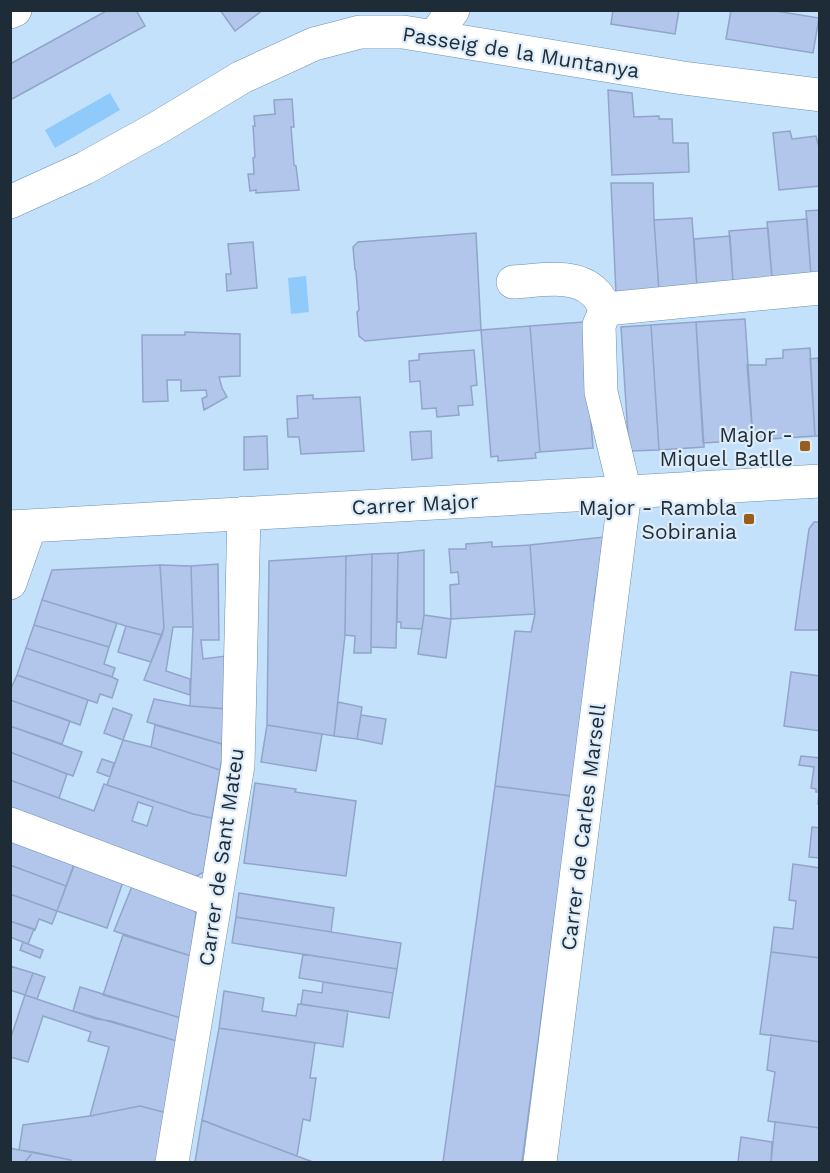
<svg xmlns="http://www.w3.org/2000/svg" width="830" height="1173" font-family="'Work Sans',sans-serif">
  <rect width="100%" height="100%" fill="#c3e1fa"/>
  <path fill="#8fcafa" d="M110,93L120,110L55,148L45,130Z
    M306,276L309,312L291,314L288,278Z"/>
  <path fill="#b2c6ec" stroke="#91a4c9" stroke-width="1.5" fill-rule="evenodd" d="M108,10H136L145,26L12,99L10,97V64Z
    M220,10H263L235,31Z
    M613,10H679L675,34L611,24Z
    M731,10H770L819,18L813,53L726,39Z
    M608,90L632,93L634,117L659,116V119H672L673,143H688L689,172L612,175Z
    M292,99L294,127H291L294,165L296,166L299,190L256,193V190L250,191L248,174H254L253,158L255,157L253,126H255L254,116L275,114L274,100Z
    M790,131L792,139L816,136L818,144H820V186L779,190L773,133Z
    M611,183H653L654,220L659,291L616,294Z
    M820,210V274L811,275L806,211Z
    M692,218L697,288L659,291L654,220Z
    M807,219L811,275L772,278L767,222Z
    M768,228L772,278L733,281L729,231Z
    M476,233L481,330L365,341L359,336L357,312L359,310L356,271L355,270L353,247L358,242Z
    M730,236L733,281L697,288L694,239Z
    M253,242L257,288L227,291L226,274H231L228,244Z
    M745,319L753,440L703,443L696,322Z
    M583,322L593,448L540,452L530,326Z
    M696,322L704,447L659,450L651,325Z
    M651,325L659,450L629,451L621,327Z
    M530,326L540,452L535,453L536,458L498,461V456L491,457L481,330Z
    M185,332L240,334V376L219,377L222,388L227,397L204,410L202,399L207,396L206,390L181,391V380H167L168,401L143,402L142,335H185Z
    M810,348L815,436L753,440L747,365H766V359L783,358V350Z
    M474,350L477,385L471,386L473,405L458,406L459,415L437,417L436,408L422,409L420,381L410,382L409,361L419,360V354Z
    M818,358L820,374V436H815L810,359Z
    M313,395V399L360,397L364,451L301,454L299,437H288L287,419L298,418L297,396Z
    M431,431L432,458L412,460L410,432Z
    M267,436L268,469L244,470V437Z
    M814,522H820V630H795L809,529Z
    M604,537L594,601L600,602L571,796L495,786L515,631L531,632L535,614L530,545Z
    M492,542V547L530,545L535,614L451,619L450,585L459,584L458,572L451,573L449,549H466V544Z
    M424,550V615L422,629L401,628V622H397L398,553Z
    M398,553L396,648L371,647L372,554Z
    M372,554L371,653H354L355,636L345,635L346,556Z
    M346,556L345,635L334,736L267,725L269,561Z
    M218,564L219,640H201L203,659L226,656L227,709L190,706L193,627L191,566Z
    M160,565L164,628L162,635L126,626L42,600L52,570Z
    M160,565L191,566L193,627H173L166,671L190,679V695L144,680L164,628Z
    M42,600L117,623L109,647L34,625Z
    M424,615L451,619L446,658L418,654Z
    M34,625L109,647L104,664L115,668L112,677L26,648Z
    M126,626L162,635L151,662L118,652Z
    M26,648L112,677L118,680L112,698L100,694L97,703L17,675Z
    M791,672L820,676V731L784,726Z
    M17,675L88,700L80,725L10,700V691Z
    M154,699L190,706L227,709L222,744L147,722Z
    M10,700L70,721L62,744L10,726Z
    M338,702L362,707L357,739L334,736Z
    M113,708L132,715L123,740L104,733Z
    M361,715L386,719L382,744L357,739Z
    M155,725L222,744V757L220,770L151,747Z
    M267,725L322,734L316,771L261,762Z
    M10,726L82,752L73,776L10,752Z
    M123,740L151,747L220,770L212,818L193,814L107,785Z
    M10,752L67,774L59,798L10,780Z
    M801,756L820,758V804H818L819,792H816V789L811,788L814,767L799,765Z
    M102,759L114,763L110,777L97,772Z
    M10,780L94,811L104,784L193,814L212,818L204,872L195,877L10,809ZM138,802L153,807L147,826L132,821Z
    M255,783L296,789L295,792L356,801L346,876L244,863Z
    M495,786L571,796L522,1162H443Z
    M812,827L820,828V858L809,857Z
    M10,835L76,859L66,886L10,865Z
    M75,863L124,879L107,928L57,911Z
    M793,864L820,868V958L771,952L774,927L793,929L796,901L789,900Z
    M10,865L66,886L57,911L10,894Z
    M133,884L190,905L196,913L191,956L114,931Z
    M239,893L334,908L331,932L236,917Z
    M10,894L57,911L52,924L39,919L35,930L10,921Z
    M236,917L401,943L397,969L232,943Z
    M10,921L34,929L28,944L10,937Z
    M123,935L191,956L181,1018L103,995Z
    M23,942L43,950L40,958L20,950Z
    M771,952L820,958V1042L760,1034Z
    M303,954L397,969L393,993L299,978Z
    M10,966L33,973L25,995L10,990Z
    M33,973L45,977L37,999L25,995Z
    M323,982L393,993L389,1018L301,1004L303,990L322,993Z
    M80,987L181,1018L177,1041L73,1011Z
    M224,991L264,998L262,1011L296,1016L298,1004L348,1011L343,1047L219,1028Z
    M25,995L96,1019L111,1021L177,1041L167,1113L140,1106L90,1116L109,1047L88,1041L91,1032L43,1016L28,1062L10,1057V1040Z
    M219,1028L315,1043L310,1078H316L310,1121L303,1119L297,1156L202,1120Z
    M771,1035L820,1042V1128L768,1121L775,1072L767,1070Z
    M140,1106L167,1113L159,1162H70L71,1160L19,1150L23,1125L90,1116Z
    M202,1120L227,1130L313,1162H195Z
    M775,1122L820,1128V1162H771Z
    M741,1137L772,1142L771,1162H738Z
    M10,1148L19,1150L33,1152L25,1162H10Z
    M33,1152L71,1160L70,1162H25Z"/>
  <g fill="none" stroke-linecap="round" stroke-linejoin="round">
    <g stroke="#6e90ad" stroke-width="34">
      <path id="minor" d="M10,12L15,10
        M434,37L453,10
        M10,202L85,168L159,127L242,77L314,44L360,32H403L683,78L820,95
        M513,282C539,281 575,272 595,293C600,297 602,304 606,309
        M606,309L820,288
        M10,527L820,481
        M10,583L30,526
        M10,824L215,901
        M172,1162L238,765L244,513
        M540,1162L625,492L601,392L599,325L606,309"/>
    </g>
    <use href="#minor" stroke="#fff" stroke-width="33"/>
  </g>
  <g fill="#985e1d" stroke="#ddecf8" stroke-width="2">
    <rect x="799" y="440" width="12" height="12" rx="3"/>
    <rect x="743" y="513" width="12" height="12" rx="3"/>
  </g>
  <g text-anchor="middle" dominant-baseline="central" stroke-width="4.5" stroke-linejoin="round" paint-order="stroke">
    <g font-size="21" fill="#1e2c38" stroke="#ddecf8">
      <text transform="translate(521 52) rotate(9)">Passeig de la Muntanya</text>
      <text transform="translate(415 504) rotate(-3)">Carrer Major</text>
      <text transform="translate(583 827) rotate(-83)">Carrer de Carles Marsell</text>
      <text transform="translate(221 857) rotate(-82)">Carrer de Sant Mateu</text>
    </g>
    <g font-size="21" fill="#1e2c38" stroke="#ddecf8" text-anchor="end">
      <text x="793" y="434">Major -<tspan x="793" dy="24">Miquel Batlle</tspan></text>
      <text x="737" y="507">Major - Rambla<tspan x="737" dy="24">Sobirania</tspan></text>
    </g>
  </g>
  <rect width="830" height="1173" fill="none" stroke="#1e2c38" stroke-width="24"/>
</svg>
